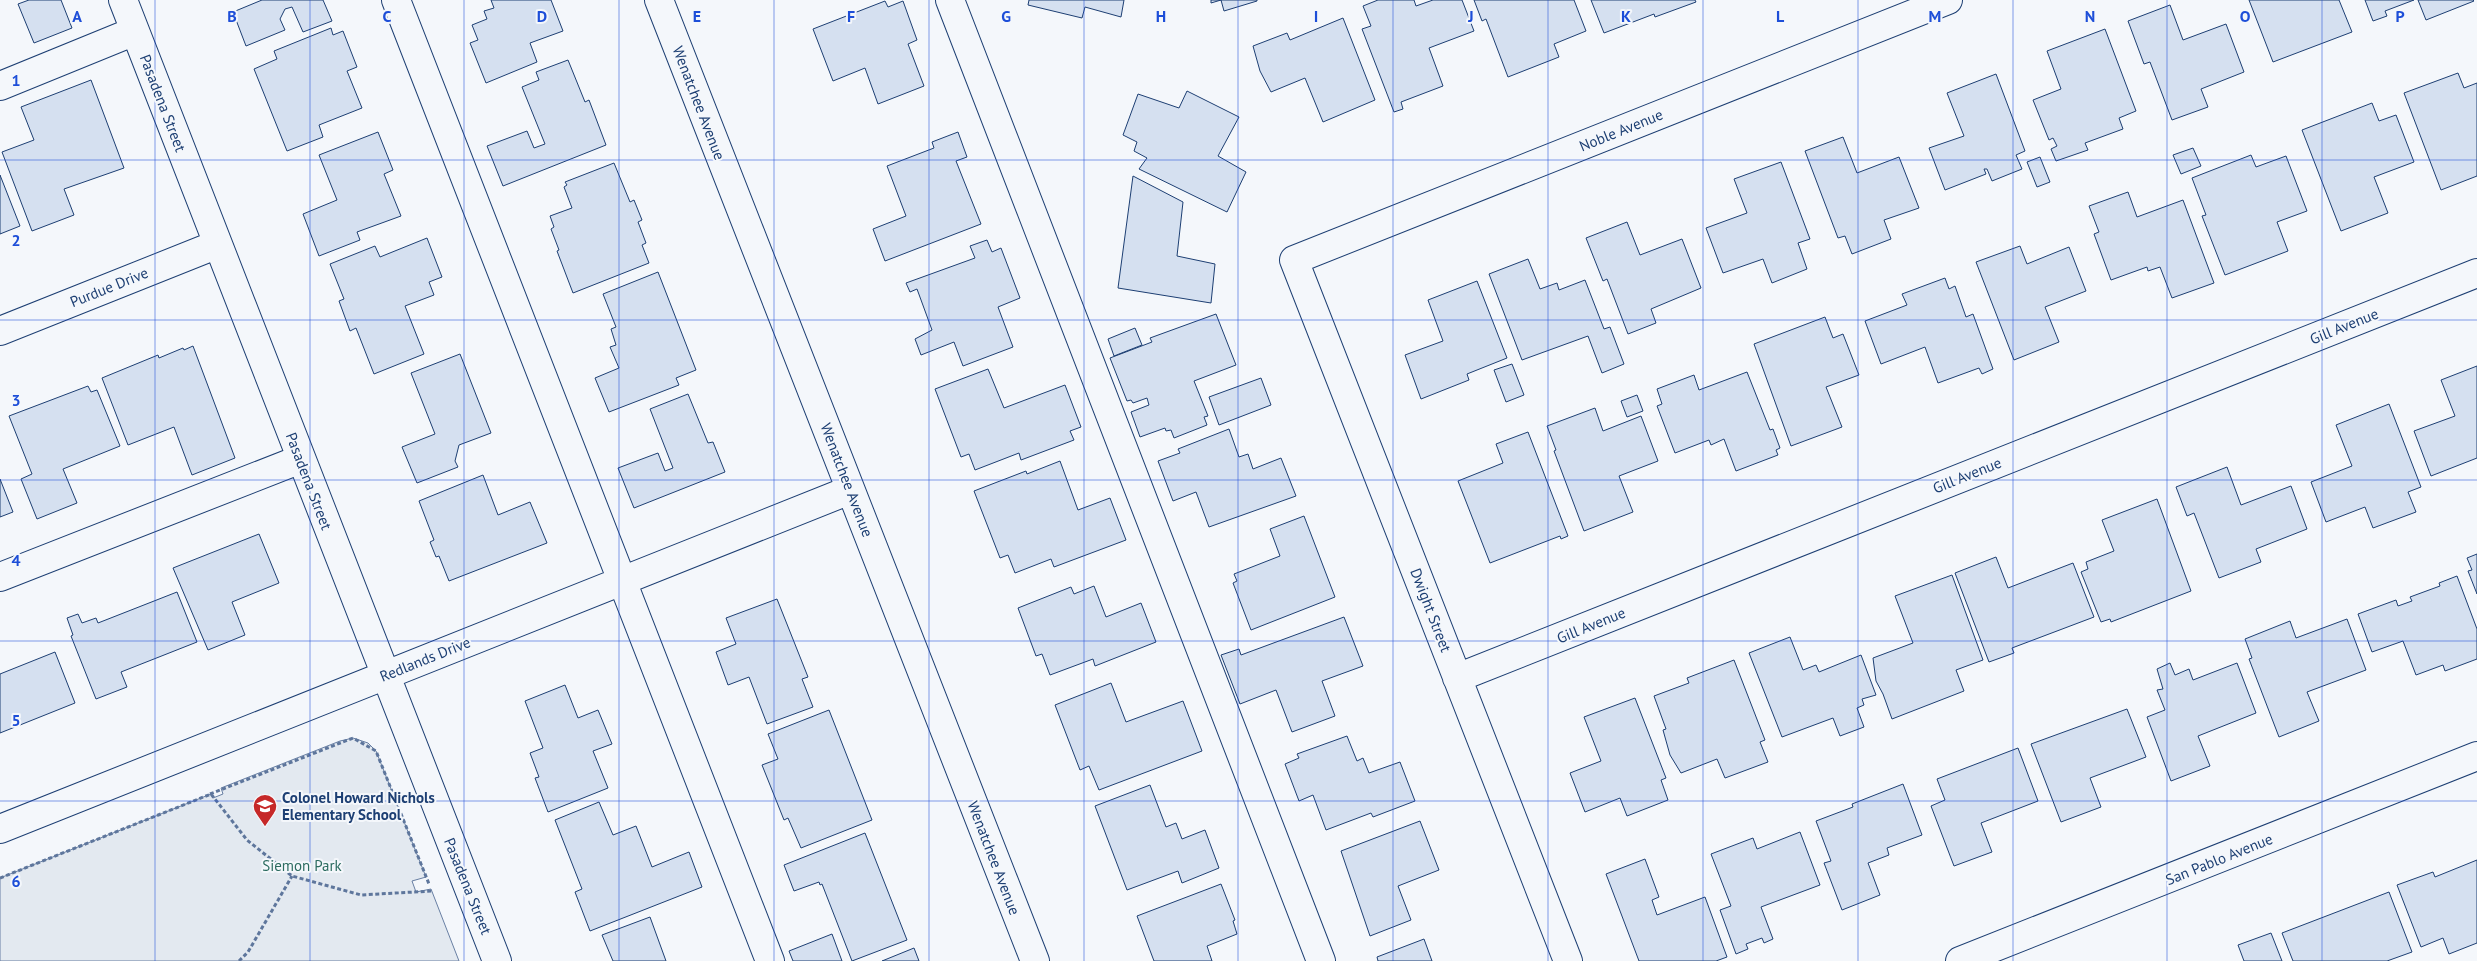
<svg xmlns="http://www.w3.org/2000/svg" width="2477" height="961" font-family="'PT Sans',sans-serif">
  <rect width="100%" height="100%" fill="#f4f7fb"/>
  <path fill="#e3e9f0" stroke="#687fa3" d="M353,738L368,743L376,751L426,877L412,881L416,892L431,889L459,961H0V878L211,794L213,798L223,794L221,788L340,741Z"/>
  <path fill="#d5e0f0" stroke="#1d3f73" d="M29,0H61L72,28L34,43L18,4Z
    M262,0H323L332,21L303,32L292,7L285,9L280,19L285,30L246,46L233,12Z
    M491,0H551L563,31L530,43L537,62L486,83L470,43L478,40L472,25L487,19L484,11L494,8Z
    M1029,0H1124L1121,17L1085,7L1082,18L1028,5Z
    M1211,0H1257V1L1224,11L1221,0L1211,3Z
    M1378,0H1414L1416,6L1433,0H1462L1474,31L1429,48L1443,86L1401,102L1403,109L1394,112L1362,29L1371,26L1363,6Z
    M1474,0H1574L1586,31L1554,44L1559,57L1508,77L1486,19L1482,21Z
    M1591,0H1695L1696,2L1655,17L1654,14L1604,33Z
    M2249,0H2339L2352,32L2273,62Z
    M2365,0H2414L2385,11L2387,16L2373,21Z
    M2418,0H2473L2474,1L2426,20Z
    M885,1L888,7L903,1L917,40L908,44L924,86L878,104L865,68L833,81L813,29Z
    M2170,5L2183,40L2226,24L2244,72L2201,89L2208,107L2172,120L2150,62L2144,64L2128,21Z
    M1343,18L1375,100L1323,122L1305,78L1271,92L1260,71L1253,46L1287,33L1290,40Z
    M331,28L333,35L343,31L357,67L347,71L362,108L319,125L323,137L287,151L254,69L277,59L274,51Z
    M2105,29L2136,111L2119,118L2123,129L2085,143L2088,150L2056,161L2051,149L2057,146L2053,138L2049,140L2033,100L2061,89L2047,51Z
    M568,60L585,102L589,100L606,145L503,186L487,146L527,131L534,148L545,144L522,87L539,80L536,72Z
    M2458,73L2464,88L2477,83V176L2441,190L2404,93Z
    M1996,74L2025,151L2016,155L2022,169L1992,181L1987,169H1984L1986,174L1945,190L1929,148L1964,136L1947,93Z
    M91,80L124,168L64,189L74,215L32,231L2,152L34,140L21,107Z
    M1187,91L1239,117L1218,156L1246,172L1227,212L1139,169L1147,158L1134,151L1137,142L1123,135L1138,94L1179,108Z
    M2372,103L2379,121L2396,115L2414,162L2374,177L2388,213L2341,231L2302,130Z
    M378,132L393,170L384,174L401,216L357,232L360,240L319,256L303,214L337,200L319,155Z
    M958,132L967,157L956,161L981,224L885,261L873,229L906,216L887,166L934,148L932,142Z
    M1843,137L1857,173L1899,157L1919,208L1884,220L1891,239L1852,254L1845,236L1838,238L1805,151Z
    M2193,148L2201,166L2181,174L2173,155Z
    M2251,155L2256,167L2286,156L2307,211L2277,222L2288,251L2225,275L2202,216L2206,215L2192,178Z
    M2040,157L2050,182L2037,187L2027,162Z
    M1781,162L1810,239L1798,243L1807,269L1772,283L1763,259L1723,273L1706,228L1747,213L1734,179Z
    M614,163L630,202L634,200L642,220L638,222L646,243L642,245L649,263L573,293L557,251L559,250L551,229L554,227L550,216L572,208L564,187L567,185L565,182Z
    M0,175L20,226L0,234Z
    M1133,176L1183,202L1177,256L1215,264L1211,303L1118,288Z
    M2128,192L2137,217L2183,200L2214,283L2172,298L2160,267L2148,271L2147,267L2111,280L2094,234L2099,232L2089,206Z
    M1627,222L1640,255L1682,239L1701,288L1651,309L1656,323L1628,334L1607,279L1603,281L1586,238Z
    M427,238L442,277L429,282L434,295L405,306L424,354L374,374L356,328L350,331L339,301L344,299L330,264L375,246L380,257Z
    M987,240L992,252L1001,248L1020,298L998,307L1013,347L963,366L954,342L921,355L915,339L932,330L917,289L910,292L906,283L975,258L970,246Z
    M2020,246L2027,264L2069,247L2086,291L2045,307L2059,342L2014,360L1976,262Z
    M1528,259L1540,289L1557,283L1559,290L1585,280L1604,329L1610,327L1624,364L1602,373L1588,336L1522,360L1489,274Z
    M658,272L696,370L676,378L679,385L609,412L595,378L619,368L610,347L616,345L611,329L616,327L603,294Z
    M1945,278L1949,289L1955,286L1966,317L1973,314L1993,369L1982,374L1979,368L1938,383L1925,347L1881,364L1865,321L1907,305L1902,294Z
    M1477,281L1507,358L1467,374L1469,380L1421,399L1405,355L1443,341L1428,300Z
    M1216,314L1236,365L1194,381L1208,416L1204,417L1207,425L1174,438L1171,430L1166,431L1165,428L1140,437L1131,412L1149,405L1147,398L1133,403L1131,400L1127,401L1110,358L1152,342L1150,338Z
    M1825,317L1833,338L1843,334L1859,375L1826,387L1842,427L1791,446L1754,344Z
    M1135,328L1142,345L1114,356L1108,339Z
    M193,346L235,458L192,475L174,427L128,445L102,378L158,355L159,358L183,348L184,350Z
    M460,354L491,433L459,445L455,461L458,467L417,483L402,447L435,434L411,373Z
    M1512,364L1524,395L1506,402L1494,370Z
    M2477,366V458L2431,476L2414,431L2455,416L2441,380Z
    M988,369L1004,408L1065,385L1081,427L1070,431L1074,440L1021,460L1019,453L975,470L969,454L961,457L935,389Z
    M1747,372L1770,430L1773,429L1780,448L1776,450L1778,455L1736,471L1724,439L1711,445L1709,440L1675,453L1657,406L1662,404L1657,389L1694,375L1699,390Z
    M1261,378L1271,405L1219,425L1209,397Z
    M88,386L91,392L97,390L120,446L63,469L77,503L37,519L21,479L32,474L9,416Z
    M688,394L708,443L713,442L725,472L634,508L618,468L658,453L665,471L673,468L650,409Z
    M1637,395L1643,411L1627,417L1621,401Z
    M2389,404L2421,487L2408,492L2416,512L2373,528L2365,507L2326,522L2311,482L2352,466L2336,425Z
    M1595,408L1603,431L1641,416L1658,461L1619,476L1633,512L1584,531L1554,451L1556,450L1547,426Z
    M1229,429L1239,457L1248,454L1253,469L1281,458L1296,496L1209,527L1196,492L1173,501L1158,461L1180,453L1178,449Z
    M1528,432L1568,536L1561,539L1560,536L1490,563L1458,481L1503,463L1496,444Z
    M1060,461L1078,510L1110,498L1126,540L1054,567L1051,559L1015,573L1008,555L1000,558L974,491L1026,471L1027,474Z
    M2227,467L2241,505L2291,486L2307,529L2256,549L2261,562L2219,578L2194,513L2187,516L2176,487Z
    M483,475L498,515L530,502L547,543L449,581L439,556L436,557L430,542L434,540L419,501Z
    M0,479L13,512L0,517Z
    M2157,499L2191,591L2111,622L2110,619L2101,622L2081,572L2088,569L2086,562L2114,551L2102,520Z
    M1304,516L1335,597L1251,630L1233,583L1237,581L1234,574L1280,556L1270,529Z
    M259,534L279,583L232,602L245,635L208,650L173,568Z
    M2477,554V594L2468,571L2472,570L2467,558Z
    M1996,557L2008,588L2073,563L2094,617L2012,648L2014,653L1989,662L1955,573Z
    M1952,575L1983,660L1956,670L1964,691L1892,719L1883,694L1876,681L1873,658L1913,643L1895,596Z
    M2457,576L2477,629V659L2445,671L2443,665L2416,675L2403,641L2372,652L2358,614L2396,600L2398,606L2412,601L2410,597L2440,586L2439,583Z
    M1094,586L1106,617L1141,603L1156,642L1095,666L1093,659L1050,675L1042,654L1036,656L1018,608L1071,587L1074,594Z
    M177,592L197,642L121,672L127,687L96,699L71,636L73,635L67,618L78,614L82,623L96,618L98,623Z
    M777,599L808,677L802,679L813,707L767,724L749,677L728,685L716,652L736,644L726,618Z
    M1344,617L1363,666L1322,681L1335,716L1292,732L1276,690L1240,704L1221,655L1239,649L1241,655Z
    M2347,619L2366,670L2307,692L2319,721L2279,737L2249,659L2252,658L2245,639L2290,621L2296,638Z
    M1790,637L1803,670L1816,665L1819,672L1861,655L1876,695L1862,699L1864,705L1857,708L1864,727L1840,736L1833,718L1782,737L1749,653Z
    M55,652L75,703L0,733V674Z
    M1734,660L1765,740L1760,742L1768,762L1725,778L1717,759L1681,773L1670,755L1663,730L1666,729L1654,696L1689,683L1687,678Z
    M2170,663L2175,675L2189,669L2193,680L2237,663L2256,713L2198,736L2210,766L2171,781L2147,717L2165,710L2157,690L2163,689L2157,669Z
    M1111,683L1126,722L1183,701L1202,751L1099,790L1089,766L1080,770L1055,705Z
    M565,685L578,718L598,710L612,744L593,751L608,788L548,812L535,778L539,777L530,753L543,748L525,701Z
    M1635,698L1666,778L1661,780L1668,800L1627,816L1620,798L1585,812L1570,773L1601,761L1584,717Z
    M2127,709L2146,757L2090,778L2101,807L2061,822L2031,744Z
    M829,710L872,820L801,848L788,818L784,820L762,765L778,759L768,734Z
    M1347,736L1357,761L1363,758L1369,773L1400,762L1415,801L1373,817L1371,813L1326,830L1313,795L1299,801L1285,764L1299,758L1297,754Z
    M2018,748L2038,801L1981,823L1992,852L1954,866L1931,806L1945,800L1937,779Z
    M1903,784L1922,835L1887,848L1889,855L1868,863L1880,895L1842,910L1824,863L1831,861L1816,821L1853,807L1852,804Z
    M1150,785L1166,827L1176,823L1182,839L1205,830L1219,868L1182,883L1178,871L1127,890L1095,806Z
    M599,802L613,835L636,826L652,867L689,852L702,887L590,931L575,892L582,889L555,820Z
    M1420,821L1439,870L1398,886L1411,920L1370,936L1341,851Z
    M1800,832L1820,885L1761,907L1773,939L1764,943L1762,938L1746,944L1748,949L1736,954L1720,910L1731,906L1711,854L1753,838L1757,849Z
    M865,833L907,940L852,961L822,884L820,885L819,882L794,891L784,865Z
    M1645,859L1659,897L1652,900L1657,915L1705,897L1727,957L1716,961H1639L1606,874Z
    M2477,860V943L2449,954L2443,938L2421,947L2397,885L2433,872L2435,877Z
    M1221,884L1235,920L1233,921L1237,934L1207,946L1212,961H1154L1137,916Z
    M2389,892L2412,952L2387,961H2293L2282,933Z
    M650,917L666,961H613L602,935Z
    M2271,933L2282,961H2244L2238,945Z
    M832,934L842,961H793L789,951Z
    M1424,939L1432,961H1378L1377,957Z
    M914,948L919,961H882Z"/>
  <g fill="none" stroke-linecap="round" stroke-linejoin="round">
    <g stroke="#1d3f73" stroke-width="30">
      <path id="minor" d="M123,0L497,961
        M396,0L770,961
        M659,0L1035,961
        M950,0L1321,961
        M0,86L135,31
        M0,331L218,244
        M0,577L301,459
        M1457,678L2477,273
        M0,829L850,490
        M1568,961L1294,260L1948,0
        M1960,961L2477,756"/>
    </g>
    <path stroke="#5e769c" stroke-width="3" stroke-dasharray="4 2.5" stroke-linecap="butt" d="M210,794L353,738L376,751L429,884
      M0,878L211,794L247,840L292,876L361,895L432,891
      M239,961L248,952L292,876"/>
    <use href="#minor" stroke="#f4f7fb" stroke-width="28"/>
  </g>
  <path fill="none" stroke="#1d4ed8" stroke-width="1" stroke-opacity="0.55" d="M155,0V961M310,0V961M464,0V961M619,0V961M774,0V961M929,0V961M1084,0V961M1238,0V961M1393,0V961M1548,0V961M1703,0V961M1858,0V961M2013,0V961M2167,0V961M2322,0V961M0,160H2477M0,320H2477M0,480H2477M0,641H2477M0,801H2477"/>
  <defs>
    <g id="school-pin" transform="scale(1.25)"><path d="M0 17L-7.5 6A9.5 9.5 0 1 1 7.5 6Z" fill="#c62828" stroke="#f4f7fb"/><path d="M0-5L7-2L0 1L-7-2ZM-4 1L0 2.5L4 1V4Q0 6-4 4Z" fill="#fff"/></g>
  </defs>
  <g fill-rule="evenodd">
    <use href="#school-pin" x="265" y="806"/>
  </g>
  <g text-anchor="middle" dominant-baseline="central" stroke-width="4" stroke-linejoin="round" paint-order="stroke">
    <g font-size="15" fill="#1d3f73" stroke="#f4f7fb">
      <text transform="translate(163 103) rotate(69)">Pasadena Street</text>
      <text transform="translate(699 103) rotate(69)">Wenatchee Avenue</text>
      <text transform="translate(1621 130) rotate(-22)">Noble Avenue</text>
      <text transform="translate(109 287) rotate(-22)">Purdue Drive</text>
      <text transform="translate(2344 326) rotate(-22)">Gill Avenue</text>
      <text transform="translate(1967 475) rotate(-22)">Gill Avenue</text>
      <text transform="translate(847 480) rotate(69)">Wenatchee Avenue</text>
      <text transform="translate(309 481) rotate(69)">Pasadena Street</text>
      <text transform="translate(1431 610) rotate(69)">Dwight Street</text>
      <text transform="translate(1591 625) rotate(-22)">Gill Avenue</text>
      <text transform="translate(425 659) rotate(-22)">Redlands Drive</text>
      <text transform="translate(994 858) rotate(69)">Wenatchee Avenue</text>
      <text transform="translate(2219 859) rotate(-22)">San Pablo Avenue</text>
      <text transform="translate(468 886) rotate(68)">Pasadena Street</text>
    </g>
    <g font-size="15" font-weight="bold" fill="#1d3f73" stroke="#f4f7fb" text-anchor="start">
      <text x="282" y="797">Colonel Howard Nichols<tspan x="282" dy="17">Elementary School</tspan></text>
    </g>
    <g font-size="15" fill="#2c6c60" stroke="#f4f7fb">
      <text x="302" y="865">Siemon Park</text>
    </g>
  </g>
  <g font-size="16" text-anchor="middle" font-weight="bold" fill="#1d4ed8" stroke="#f4f7fb" stroke-width="4" stroke-linejoin="round" paint-order="stroke">
    <text x="77" y="22">A</text>
    <text x="232" y="22">B</text>
    <text x="387" y="22">C</text>
    <text x="542" y="22">D</text>
    <text x="697" y="22">E</text>
    <text x="851" y="22">F</text>
    <text x="1006" y="22">G</text>
    <text x="1161" y="22">H</text>
    <text x="1316" y="22">I</text>
    <text x="1471" y="22">J</text>
    <text x="1626" y="22">K</text>
    <text x="1780" y="22">L</text>
    <text x="1935" y="22">M</text>
    <text x="2090" y="22">N</text>
    <text x="2245" y="22">O</text>
    <text x="2400" y="22">P</text>
    <text x="16" y="86">1</text>
    <text x="16" y="246">2</text>
    <text x="16" y="406">3</text>
    <text x="16" y="566">4</text>
    <text x="16" y="726">5</text>
    <text x="16" y="887">6</text>
  </g>
</svg>
